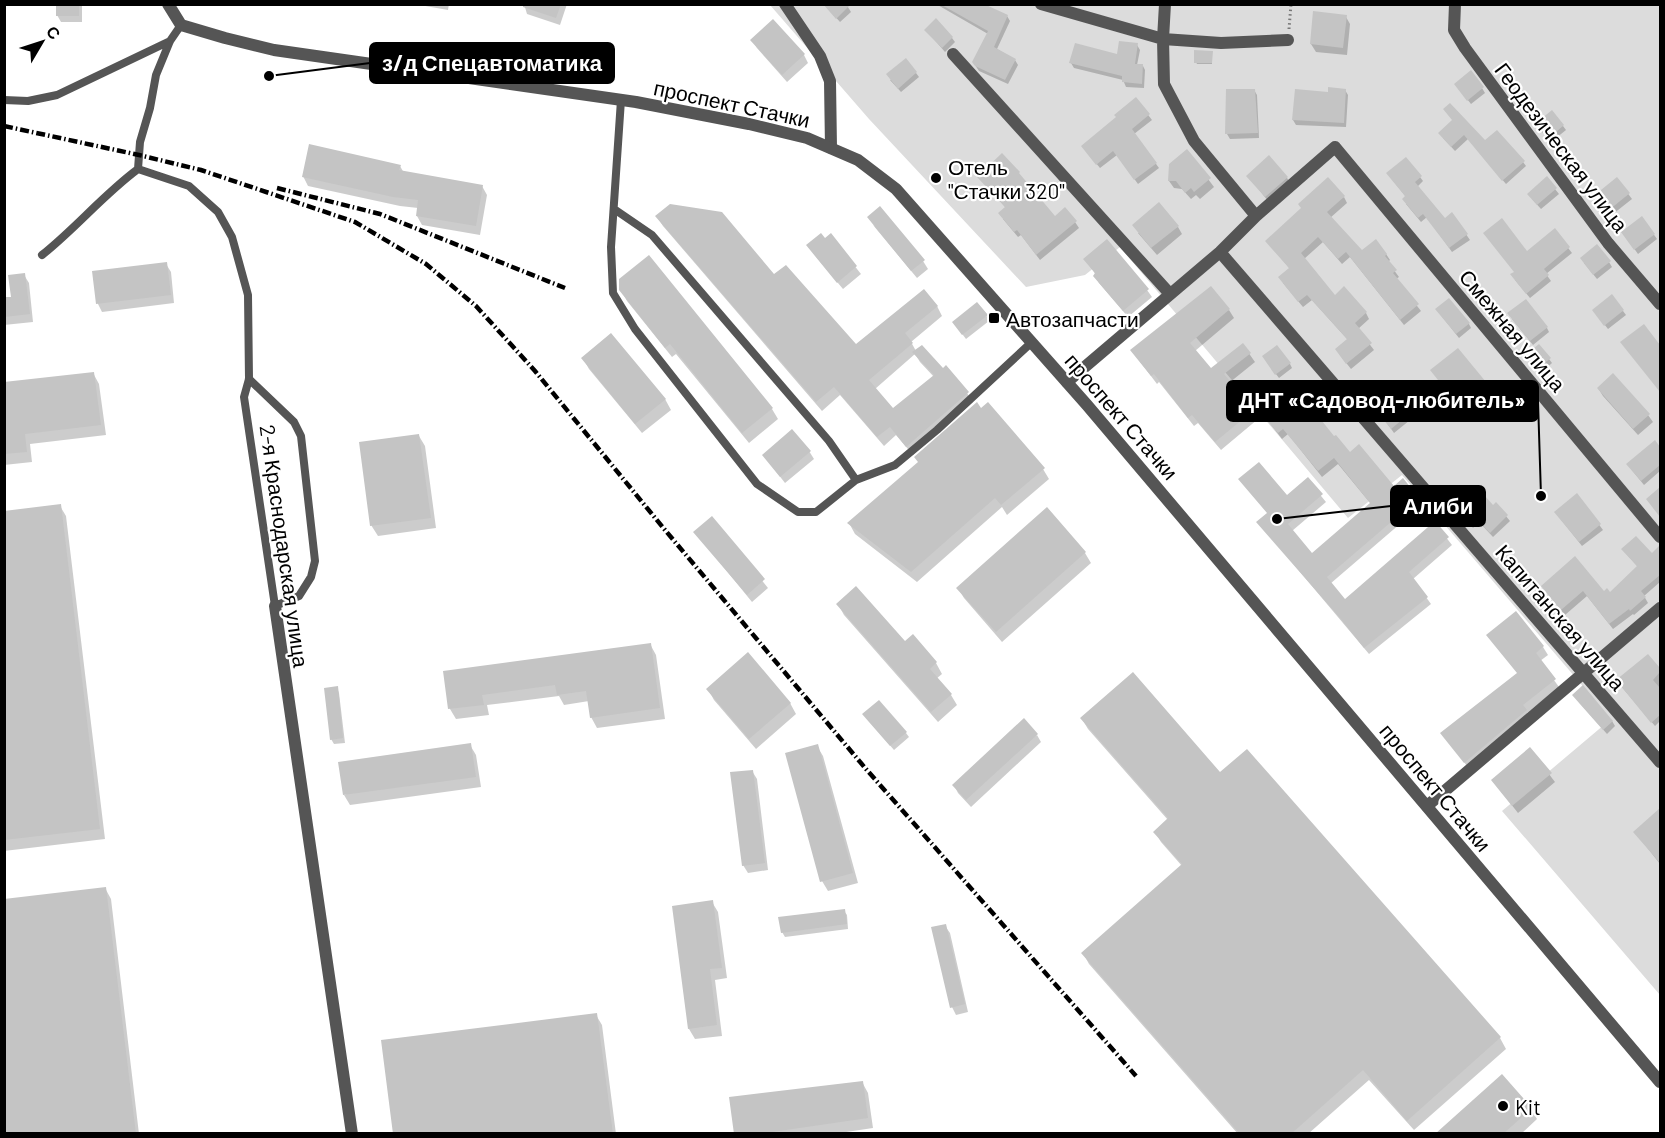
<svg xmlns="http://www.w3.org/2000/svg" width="1665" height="1138" font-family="Barlow,sans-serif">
  <rect width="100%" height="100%" fill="#fff"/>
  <path fill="#dcdcdc" d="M770,5H1660V995L1502,811L1611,719L1402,475L1348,518L1120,247L1085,275L1026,287L869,119Z"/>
  <path fill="#0003" fill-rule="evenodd" d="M57,4H82V22H61L57,15Z
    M414,4H449L448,10Z
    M524,4H567L560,25L527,14Z
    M824,4H846L851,12L840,22Z
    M936,4H980L1007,16L1010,21L997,49L1015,60L1018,65L1008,84L979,71L973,62L988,34Z
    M1346,17L1350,24L1347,55L1316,52L1311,44Z
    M773,21L804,55L808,63L787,82L757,48L752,40Z
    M926,30L952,38L955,42L945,52Z
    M1137,45L1140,50L1137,65L1143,66L1145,70L1144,88L1126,87L1123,80L1074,68L1071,63L1119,55Z
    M1212,52V64H1197L1196,62Z
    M916,73L919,77L901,92L890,80Z
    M1482,88L1485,93L1471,104L1459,89Z
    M1254,90L1257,95L1259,138L1230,139L1227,134Z
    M1345,90L1348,95L1346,127L1296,125L1293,120Z
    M1136,99L1152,120L1134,134L1159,168L1138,184L1117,155L1100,168L1086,151Z
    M1453,121L1485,142L1523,162L1526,166L1506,184L1468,139L1455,151L1443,138Z
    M1563,126L1566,130L1551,142L1540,129Z
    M1187,151L1214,187L1200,199L1196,195L1191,199L1182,189L1174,188L1169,181Z
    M400,166L404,173L482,186L487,195L480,235L422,225L417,216L418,208L400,206L308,186L303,176Z
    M1248,176L1287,178L1290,182L1268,201Z
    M979,177L1055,218L1075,222L1079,228L1040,260L1021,235L1018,237L1003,219L1006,208Z
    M1420,177L1423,181L1417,187L1444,220L1452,214L1470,240L1452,252L1427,217L1421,222L1406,204V197L1391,178Z
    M1547,179L1559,194L1541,209L1532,199Z
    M1617,179L1632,199L1613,214L1601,199Z
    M1344,197L1347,203L1330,218L1362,252L1386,254L1390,260L1388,262L1399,277L1396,279L1421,311L1404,325L1350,257L1342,264L1323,242L1304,259L1334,297L1366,313L1369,319L1358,329L1374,350L1351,369L1340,355L1348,340L1312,300L1303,307L1283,283L1290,269L1267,241Z
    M657,217L774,276L856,346L937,306L942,316L911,342L916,351L967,393L973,402L913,455L896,435L884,446L840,395L822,411L663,226ZM915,354L920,362L934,377L893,410L875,389Z
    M1642,218L1657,239L1638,254L1626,237Z
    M873,225L923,261L928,269L917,278Z
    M1178,227L1182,234L1157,255L1138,233Z
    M1555,231L1572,253L1546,274L1551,281L1530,298L1515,280L1527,253Z
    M830,235L861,274L843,289L813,253Z
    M649,257L772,409L778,419L749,443L676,354L672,357L627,301L621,290Z
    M1085,259L1147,290L1152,297L1128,317L1099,283L1095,276L1096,275Z
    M1609,262L1612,267L1597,279L1584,263Z
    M166,264L171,272L174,303L102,312L98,304L94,273Z
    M24,275L29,283L33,322L4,325V299L13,298Z
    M1229,310L1234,318L1195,351L1210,371L1243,345L1255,362L1229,383L1258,419L1221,450L1198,423L1194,426L1159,382L1157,384L1132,351Z
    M1623,311L1626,315L1608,329L1597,315Z
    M1440,314L1469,324L1471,328L1459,338Z
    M987,316L989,321L966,339L957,327Z
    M1512,319L1547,328L1549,332L1533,345Z
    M1644,326L1660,348V390L1625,347Z
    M583,358L665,399L671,410L642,433L589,369Z
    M1532,358L1549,359L1552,363L1543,371Z
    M1266,361L1290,364L1292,368L1279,378Z
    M1432,371L1484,383L1489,391L1463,411Z
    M93,373L99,384L106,435L30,444L32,462L4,465V384Z
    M1598,388L1648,415L1653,422L1638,435L1603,396Z
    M1413,411L1415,416L1394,433L1384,419Z
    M1263,414L1334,439L1349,454L1394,488L1418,499L1422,505L1330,584L1345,601L1435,523L1452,545L1413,579L1431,604L1369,654L1258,522L1308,480L1326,502L1292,531L1312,555L1371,504L1338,464L1322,477L1288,434L1282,439Z
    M419,436L425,446L436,528L378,536L371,525Z
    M1655,442L1660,449V471L1644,485L1631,469Z
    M809,451L814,459L785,483L764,456Z
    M1043,469L1049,479L1007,515L1002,507L917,582L855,534L849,523Z
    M1577,495L1603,530L1582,546L1559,517Z
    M1496,504L1510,521L1493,537L1479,522L1473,528L1457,508L1493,507Z
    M60,506L66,516L105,839L4,851V512Z
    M1047,509L1085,553L1091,563L1002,642L964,598L958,588Z
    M712,519L768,588L752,602L695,532Z
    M1660,548V582L1644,596L1648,603L1634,615L1633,614L1613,629L1587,596L1565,615L1542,586L1610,594L1638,567L1623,550L1652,555Z
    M838,604L905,643L912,636L936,663L942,674L936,679L951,695L957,705L938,722L844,615Z
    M1515,613L1543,647L1548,655L1540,661L1559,687L1527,713L1530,719L1470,770L1442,733L1518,674Z
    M650,644L656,655L665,719L597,728L591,717L589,701L564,705L559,696L487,705L489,715L456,719L450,709L445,672Z
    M1647,656L1660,670V721L1655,726L1620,685Z
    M337,688L339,693L345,743L334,744L331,739Z
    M708,689L790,703L796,714L756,749L714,700Z
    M1577,700L1612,721L1615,726L1607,734Z
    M867,719L906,733L909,737L894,750Z
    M1082,719L1220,774L1247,751L1500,1038L1506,1049L1414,1130L1369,1080L1308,1134H1238L1089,964L1083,953L1182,866L1161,842L1155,832L1168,820L1088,729Z
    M1037,735L1041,742L971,807L958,793L954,785Z
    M470,745L476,755L481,787L350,805L344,795Z
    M817,746L823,756L858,883L828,891L822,881Z
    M1530,749L1555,782L1518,813L1492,780Z
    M752,771L757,779L768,870L748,873L743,865Z
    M1660,810V864L1635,832Z
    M105,888L111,899L139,1134H4Z
    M712,902L718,912L727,978L715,980L722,1036L695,1039L689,1029Z
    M844,911L847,915L848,929L785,937L782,932Z
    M945,926L950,933L968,1012L956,1015L952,1007Z
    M596,1015L602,1025L616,1134H395Z
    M862,1082L868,1093L873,1128L833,1134H735Z
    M1531,1109L1537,1119L1521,1134H1445Z"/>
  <path fill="#c4c4c4" d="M56,4H79V16H56Z
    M523,4H561L556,18L523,7Z
    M823,4H851L836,19Z
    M940,4H984L1008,15L994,47L1016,59L1005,80L975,66L972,62L988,31Z
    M1313,11L1347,15L1343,48L1310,44Z
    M936,18L953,37L942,48L924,30Z
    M773,19L805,54L782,75L750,40Z
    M1119,41L1138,43L1135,64H1143L1142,84L1122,82V76L1069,63L1075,43L1117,54Z
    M1194,50L1213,51L1212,63H1194Z
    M906,58L917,72L898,89L886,74Z
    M1471,70L1484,87L1467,101L1454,84Z
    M1328,87L1346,89L1344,123L1292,120L1295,89L1328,92Z
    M1226,89H1255L1258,133L1225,134Z
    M1136,97L1150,114L1132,129L1157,163L1134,180L1113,151L1096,165L1081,146L1116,117L1114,115Z
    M1450,103L1485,140L1497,130L1525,161L1502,181L1464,135L1451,147L1438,133L1452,120L1443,109Z
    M1552,110L1564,125L1548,139L1535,124Z
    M309,144L401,165L399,170L483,185L476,226L416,216L418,200L393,197L302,177Z
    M1187,149L1211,178L1194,192L1191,188L1185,193L1176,181H1168L1169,164Z
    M1002,153L1020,172L1019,173L1055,216L1065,207L1077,221L1036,255L1017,230L1014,232L998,213L1005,207L977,177Z
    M1269,155L1288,177L1265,197L1246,176Z
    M1406,157L1422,176L1415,182L1445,218L1452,212L1468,234L1449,248L1423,214L1418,218L1402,199L1405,196L1386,173Z
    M1547,176L1557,188L1537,205L1527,194Z
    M1328,177L1345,196L1327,212L1362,250L1376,239L1387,254L1385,256L1397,270L1393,273L1419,304L1400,320L1346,252L1338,259L1318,237L1301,253L1335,295L1344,286L1367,312L1355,323L1372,343L1346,364L1335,349L1347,339L1307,295L1298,302L1278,277L1289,268L1265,241L1301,208L1298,204Z
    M1617,177L1630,193L1609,210L1596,194Z
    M1159,202L1179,226L1151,248L1132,225Z
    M670,204L722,212L774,274L786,265L856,344L924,289L938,306L905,333L913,343L869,380L893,408L934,375L912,352L922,345L943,368L946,365L969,392L906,447L890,427L877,437L834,387L816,402L655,216Z
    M880,206L925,260L911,271L867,217Z
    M1642,216L1655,234L1634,250L1621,232Z
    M1502,218L1527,251L1555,228L1570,247L1544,269L1549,275L1526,294L1510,274L1514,272L1483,233Z
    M821,233L825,238L831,233L857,266L837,283L806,245Z
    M1107,239L1149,289L1123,311L1093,276L1095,273L1083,259Z
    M1597,244L1611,261L1593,275L1580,258Z
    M649,255L773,408L742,433L670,344L665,348L619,290V279Z
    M167,262L171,295L96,304L92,271Z
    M25,273L30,314L4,317V297H11L8,275Z
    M1211,286L1230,309L1190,343L1211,368L1243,343L1251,353L1224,374L1254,410L1215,442L1192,415L1188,418L1154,374L1151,376L1130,350Z
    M1612,294L1624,310L1604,326L1592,310Z
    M1449,298L1470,323L1456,334L1435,309Z
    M1526,299L1548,327L1530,341L1507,313Z
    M977,302L988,315L962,335L952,322Z
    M1644,324L1660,345V392L1620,342Z
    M611,333L666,399L635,424L581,358Z
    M1539,344L1551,358L1539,367L1528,353Z
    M1277,345L1291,363L1275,375L1262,356Z
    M1458,348L1486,382L1458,405L1430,370Z
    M94,372L101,425L25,434L27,452L4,454V382Z
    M1613,373L1650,414L1633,429L1597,388Z
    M1294,386L1334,436L1336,435L1350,452L1359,444L1394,486L1403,478L1419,498L1327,577L1345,599L1435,521L1449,537L1409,572L1428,597L1364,648L1340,618L1256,522L1267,513L1238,479L1259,462L1287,495L1308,477L1323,494L1288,524L1312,553L1370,503L1334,458L1318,471L1283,429L1278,433L1261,414Z
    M1402,396L1414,410L1391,429L1379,414Z
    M977,402L981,408L988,402L1045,468L1001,505L995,498L911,572L847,523L918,462L914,457Z
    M792,429L811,451L780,477L762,455Z
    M419,434L431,518L370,526L359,442Z
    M1655,440L1660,447V465L1641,481L1626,464Z
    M1477,487L1493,505L1496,502L1508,515L1490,533L1476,519L1470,524L1455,507Z
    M1660,487V517L1646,499Z
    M1577,493L1601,524L1579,542L1554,512Z
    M61,504L100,829L4,840V511Z
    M1047,507L1086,552L996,632L956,588Z
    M712,516L765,579L747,595L693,532Z
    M1636,536L1652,553L1660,545V575L1641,591L1646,597L1630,611L1629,609L1609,624L1583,591L1561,610L1541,586L1575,556L1604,591L1607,588L1610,592L1637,566L1621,549Z
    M856,586L905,641L913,634L937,662L930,669L952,694L931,712L836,604Z
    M1516,611L1544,646L1536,653L1556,679L1523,705L1527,710L1464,763L1440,733L1517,673L1486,635Z
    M651,643L660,708L590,718L586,691L557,695L555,685L482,695L484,705L448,709L443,671Z
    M748,652L791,703L749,739L706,689Z
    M1648,654L1660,668V672L1653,680L1660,688V715L1651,723L1616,680Z
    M1133,672L1220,772L1247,749L1501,1037L1407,1121L1363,1070L1291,1134H1240L1081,953L1182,864L1153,832L1168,818L1080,718Z
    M1583,685L1613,721L1603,730L1572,695Z
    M338,686L343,738L330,740L324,688Z
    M879,700L907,732L890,746L862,714Z
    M1024,718L1038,734L966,800L952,785Z
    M471,743L476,777L343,795L338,762Z
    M818,744L853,873L820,882L785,753Z
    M1530,747L1552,773L1512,806L1491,780Z
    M753,770L765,863L742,866L730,772Z
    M1660,808V863L1633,832Z
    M106,887L136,1134H4V899Z
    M713,900L722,968L710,969L717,1025L688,1029L672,906Z
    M845,909L847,924L781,933L778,917Z
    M946,924L965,1004L950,1008L931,927Z
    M597,1013L613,1134H393L381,1040Z
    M1502,1074L1532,1108L1503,1134H1435Z
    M863,1081L868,1118L758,1134H734L729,1097Z"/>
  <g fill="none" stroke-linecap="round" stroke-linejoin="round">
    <path stroke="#777" stroke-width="3" stroke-dasharray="1.5 3" stroke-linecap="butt" d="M1289,29L1291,4"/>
    <path stroke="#555" stroke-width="8" d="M181,25L170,41L156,75L150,108L140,142L138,169L189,186L218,212L232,237L248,295L249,379L244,397L275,606L299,596L311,577L315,561L301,436L294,422L249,379
      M4,100L28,101L57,95L170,41
      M621,100L611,247L613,293L635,329L757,484L798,512H816L856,480L895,465L937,430L1032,342
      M614,209L652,235L829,441L856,480
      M42,255C76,228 103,195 138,169"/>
    <path stroke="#555" stroke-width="12" d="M785,4L820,56L830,81L831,148
      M1041,4L1163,39L1221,43L1288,40
      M1165,4L1163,39L1164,84L1194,141L1256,216
      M1455,4L1454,30L1465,48L1608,243L1660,304
      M953,54L1170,294
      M1220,252L1660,762
      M1067,382L1220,252L1256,216L1335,147L1660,537
      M275,606L352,1134
      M1427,806L1660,608"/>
    <path stroke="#555" stroke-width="12" d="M168,4L181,25L225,38L274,50L636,102L749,124L807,138L858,160L896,189L1087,405L1660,1082"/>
    <path stroke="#000" stroke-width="4.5" stroke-dasharray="9 3 1.5 3" stroke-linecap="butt" d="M4,126L139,155L201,170L355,222L426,264L476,306L535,371L665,530L866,769L1136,1076
      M277,188L380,214L565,288"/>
  </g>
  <g fill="#000" stroke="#fff" stroke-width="2">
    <circle cx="936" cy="178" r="6"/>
    <rect x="988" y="312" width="12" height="12" rx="3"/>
    <circle cx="1503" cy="1106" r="6"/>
  </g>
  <g text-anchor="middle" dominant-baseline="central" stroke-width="4.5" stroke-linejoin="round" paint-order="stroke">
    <g font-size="21" fill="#000" stroke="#fff">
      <text transform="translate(732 103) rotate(12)">проспект Стачки</text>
      <text transform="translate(1562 147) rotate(53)">Геодезическая улица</text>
      <text transform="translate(1513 330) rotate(50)">Смежная улица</text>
      <text transform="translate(1122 416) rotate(49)">проспект Стачки</text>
      <text transform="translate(285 546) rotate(82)">2-я Краснодарская улица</text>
      <text transform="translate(1561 617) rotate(49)">Капитанская улица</text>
      <text transform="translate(1436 787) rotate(50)">проспект Стачки</text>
    </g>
    <g font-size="21" fill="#000" stroke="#fff" text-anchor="start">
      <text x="948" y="166">Отель<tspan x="948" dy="24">"Стачки 320"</tspan></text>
      <text x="1006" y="318">Автозапчасти</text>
      <text x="1515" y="1106">Kit</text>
    </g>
  </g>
  <path fill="none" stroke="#000" stroke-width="2" d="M269 76L370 63M1541 496L1538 401M1277 519L1391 506"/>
  <g fill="#000" stroke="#fff" stroke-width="2">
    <circle cx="269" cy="76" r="6"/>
    <circle cx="1541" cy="496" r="6"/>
    <circle cx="1277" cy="519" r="6"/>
  </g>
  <g fill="#000" stroke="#000" stroke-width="2">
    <rect x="370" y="43" width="244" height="40" rx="6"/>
    <rect x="1227" y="381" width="311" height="40" rx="6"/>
    <rect x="1391" y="486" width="94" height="40" rx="6"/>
  </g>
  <g font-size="22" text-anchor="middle" font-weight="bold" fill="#fff">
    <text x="492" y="71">з/д Спецавтоматика</text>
    <text x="1382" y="408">ДНТ «Садовод-любитель»</text>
    <text x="1438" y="514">Алиби</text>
  </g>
  <rect width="1665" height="1138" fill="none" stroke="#000000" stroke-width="12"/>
  <g transform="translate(42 42) rotate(51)" stroke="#ffffff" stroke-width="4.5" paint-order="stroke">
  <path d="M0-4.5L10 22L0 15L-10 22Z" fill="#000000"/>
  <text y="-9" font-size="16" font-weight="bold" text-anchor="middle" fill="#000000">С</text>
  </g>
</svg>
